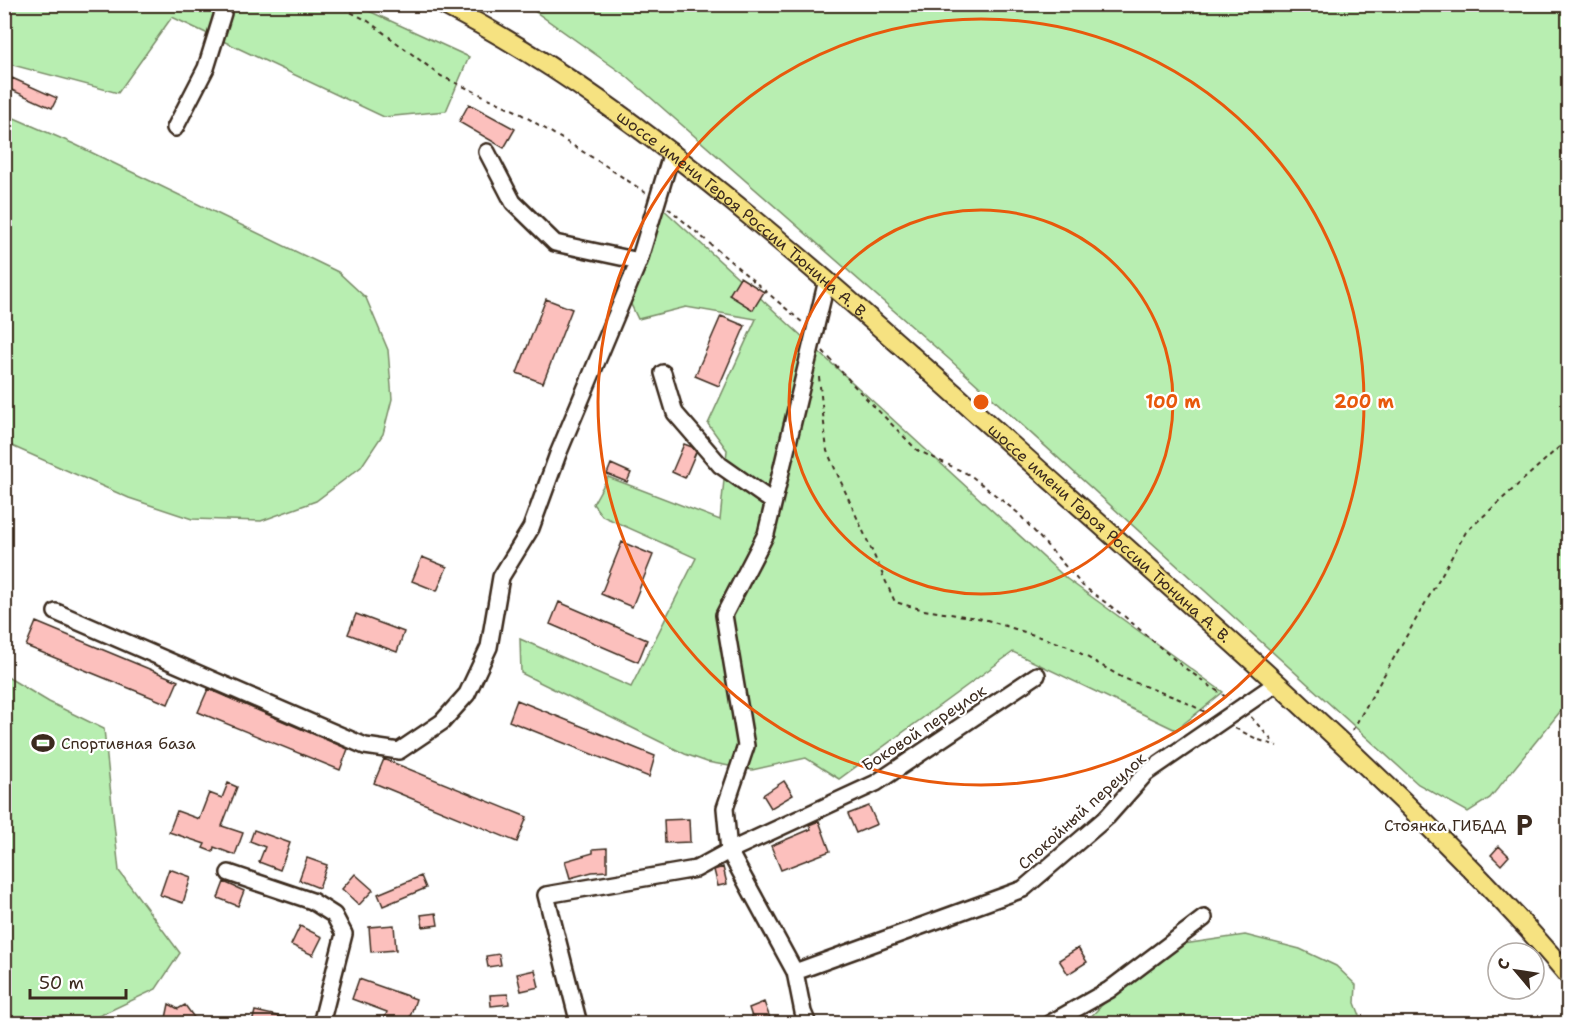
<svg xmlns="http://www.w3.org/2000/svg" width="1573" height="1028" font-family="'Shantell Sans',sans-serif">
  <rect width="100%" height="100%" fill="#fff"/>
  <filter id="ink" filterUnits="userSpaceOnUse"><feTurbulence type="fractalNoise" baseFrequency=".0167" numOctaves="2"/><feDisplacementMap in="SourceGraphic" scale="12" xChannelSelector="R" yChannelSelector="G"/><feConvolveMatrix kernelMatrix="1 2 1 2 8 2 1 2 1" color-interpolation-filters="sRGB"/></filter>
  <g filter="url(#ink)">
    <path fill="#b8eeb1" stroke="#7a8c68" stroke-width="1.5" d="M4,5H356L469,57L446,111L384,117L172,17L118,93L5,63Z
      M522,5H1568V702L1490,798L1468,812L1418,784L949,359L626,76L530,8Z
      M5,114L74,144L338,272L366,298L388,350L392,399L383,434L361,467L316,501L261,521L192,519L129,498L5,443Z
      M662,208L1067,579L1223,692L1176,730L1013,652L839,779L806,758L752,770L707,762L685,754L521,673L520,639L631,687L696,558L602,516L593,504L608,477L720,520L727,450L708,424L756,319L686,307L638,319L625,292Z
      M4,675L49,702L104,729L119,871L180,953L156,989L84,1023H5Z
      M1245,935L1300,949L1336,966L1356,985L1355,1003L1363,1023L1084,1024L1101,1006L1177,945Z"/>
    <path fill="#fcc0bd" stroke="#3b2a1e" stroke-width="1.5" d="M12,78L57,98L52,108L7,88Z
      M469,104L515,129L504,148L459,122Z
      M740,277L764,292L753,310L729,295Z
      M546,299L572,309L543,383L517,373Z
      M721,316L745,326L719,386L695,376Z
      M684,444L692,447L696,452L685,478L672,472Z
      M611,464L631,473L627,482L607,474Z
      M622,542L653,555L632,607L601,594Z
      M422,557L447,567L437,591L412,581Z
      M559,602L647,640L638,662L550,624Z
      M356,614L404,632L397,652L348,634Z
      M36,622L178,681L168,704L26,646Z
      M208,689L348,749L340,770L198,712Z
      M517,700L655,756L649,777L509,721Z
      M384,759L527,817L517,842L374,783Z
      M784,781L793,795L771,808L763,795Z
      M228,783L237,787L222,826L243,833L235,855L214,847L213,852L203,848L205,844L169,832L177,811L199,819L209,793L222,798Z
      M869,806L877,824L856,833L848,814Z
      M689,819L690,842L665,843L664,820Z
      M819,821L830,851L781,870L771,846L811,829L809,825Z
      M254,830L290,843L280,870L259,862L265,847L250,841Z
      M1499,846L1509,856L1501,865L1491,855Z
      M607,848V871L592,872L570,878L565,861L593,853V849Z
      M307,858L327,865L319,888L299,880Z
      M723,867L727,884L718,886L714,870Z
      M169,869L191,877L183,903L160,895Z
      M355,874L373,890L359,905L342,889Z
      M421,876L426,888L383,906L378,894Z
      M224,882L244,891L238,906L218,898Z
      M436,913L438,925L423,927L421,915Z
      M394,925L396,950L371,952L369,927Z
      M300,926L322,937L313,955L291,945Z
      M1078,948L1087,962L1068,974L1059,960Z
      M499,954L501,965L488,967L486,956Z
      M535,970L539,987L521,991L517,974Z
      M359,979L416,999L408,1023H383L387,1012L352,999Z
      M508,994L509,1004L491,1006L490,995Z
      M764,1002L770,1018L754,1023L749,1008Z
      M169,1004L178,1009L185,1005L198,1023H165Z
      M255,1011L291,1019L290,1023H252Z"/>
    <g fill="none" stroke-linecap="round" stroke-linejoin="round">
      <g stroke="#3b2a1e" stroke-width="20">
        <path id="minor" d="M175,128L206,68L223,13L222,4
          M487,152L513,202L555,243L639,261L672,152
          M663,373L675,413L720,465L773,502
          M56,612L365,746L399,751L442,722L467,694L489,647L501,577L531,528L558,454L639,261
          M229,873L312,901L334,915L344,934L321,1024
          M795,972L1023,889L1107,817L1146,773L1277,683
          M579,1024L546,895L696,869L729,851L876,783L1037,675
          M808,1024L803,1012L795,972L729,851L725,808L746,746L724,615L766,534L827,280
          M1049,1024L1109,990L1204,918"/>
      </g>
      <g stroke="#3b2a1e" stroke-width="22">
        <g id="major">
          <path id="s1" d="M442,4C554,61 654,137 750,216C858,305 961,400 1065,493C1179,595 1293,695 1403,801C1460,857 1517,914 1568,975"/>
        </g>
      </g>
      <path stroke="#3b2a1e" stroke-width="2" stroke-dasharray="4.5 4.5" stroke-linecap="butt" d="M335,4L368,21L441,76L516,111L603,164L646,193
        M668,208L803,323
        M823,351L858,390L917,450L970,475L1018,513L1083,586L1124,616L1182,666L1230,700
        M819,377L827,451L895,602L924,610L984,619L1068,646L1123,678L1179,699L1209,714
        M1251,717L1275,744
        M1235,728L1259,740L1277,746
        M1352,731L1466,532L1568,439"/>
      <use href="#minor" stroke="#fff" stroke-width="15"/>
      <use href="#major" stroke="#f6e281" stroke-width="18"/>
    </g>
  </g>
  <g fill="none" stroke="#e8590c" stroke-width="3">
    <circle cx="981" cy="402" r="192"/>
    <circle cx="981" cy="402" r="383"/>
  </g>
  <defs>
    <g id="stadium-bare" transform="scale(1.8)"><path d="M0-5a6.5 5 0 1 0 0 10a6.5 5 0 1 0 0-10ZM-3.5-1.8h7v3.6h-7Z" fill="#3b2a1e" stroke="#fff" stroke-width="2.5" paint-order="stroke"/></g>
    <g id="parking-bare" transform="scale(1.8)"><path d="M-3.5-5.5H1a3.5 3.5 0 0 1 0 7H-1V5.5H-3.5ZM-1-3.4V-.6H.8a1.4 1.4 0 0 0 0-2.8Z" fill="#3b2a1e" stroke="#fff" stroke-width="2.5" paint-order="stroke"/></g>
  </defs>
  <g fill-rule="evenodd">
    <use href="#stadium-bare" x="43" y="743"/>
    <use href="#parking-bare" x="1524" y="825"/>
  </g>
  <g text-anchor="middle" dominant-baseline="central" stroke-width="4.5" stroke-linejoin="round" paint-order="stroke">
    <g font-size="16" fill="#3b2a1e" stroke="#fff">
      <text stroke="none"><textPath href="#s1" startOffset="368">шоссе имени Героя России Тюнина А. В.</textPath></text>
      <text stroke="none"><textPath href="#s1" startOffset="854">шоссе имени Героя России Тюнина А. В.</textPath></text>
      <text transform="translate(924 728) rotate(-33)">Боковой переулок</text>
      <text transform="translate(1082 811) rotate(-42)">Спокойный переулок</text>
    </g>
    <g font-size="16" fill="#3b2a1e" stroke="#fff" text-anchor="start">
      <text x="61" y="743">Спортивная база</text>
      <text x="1506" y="825" text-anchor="end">Стоянка ГИБДД</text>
    </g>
  </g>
  <circle cx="981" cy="402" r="9" fill="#e8590c" stroke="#fff" stroke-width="3"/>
  <g font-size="18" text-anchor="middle" font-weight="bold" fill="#e8590c" stroke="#fff" stroke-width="4.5" stroke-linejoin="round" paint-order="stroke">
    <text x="1173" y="408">100 m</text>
    <text x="1364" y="408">200 m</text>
  </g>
  <rect width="1573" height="1028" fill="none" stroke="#fff" stroke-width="24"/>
  <rect x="12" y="12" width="1549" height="1004" fill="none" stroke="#3b2a1e" stroke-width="2" filter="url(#ink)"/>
  <g transform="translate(1516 971) rotate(299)"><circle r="28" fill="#ffffff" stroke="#b1aaa5" stroke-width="1.5"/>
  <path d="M0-4.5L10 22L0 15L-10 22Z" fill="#3b2a1e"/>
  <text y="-9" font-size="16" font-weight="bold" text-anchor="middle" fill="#3b2a1e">С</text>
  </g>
  <path d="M30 989v9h96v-9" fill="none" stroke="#3b2a1e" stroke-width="3"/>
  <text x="39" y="989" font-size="18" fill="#3b2a1e" stroke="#ffffff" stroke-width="4.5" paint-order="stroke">50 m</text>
</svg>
